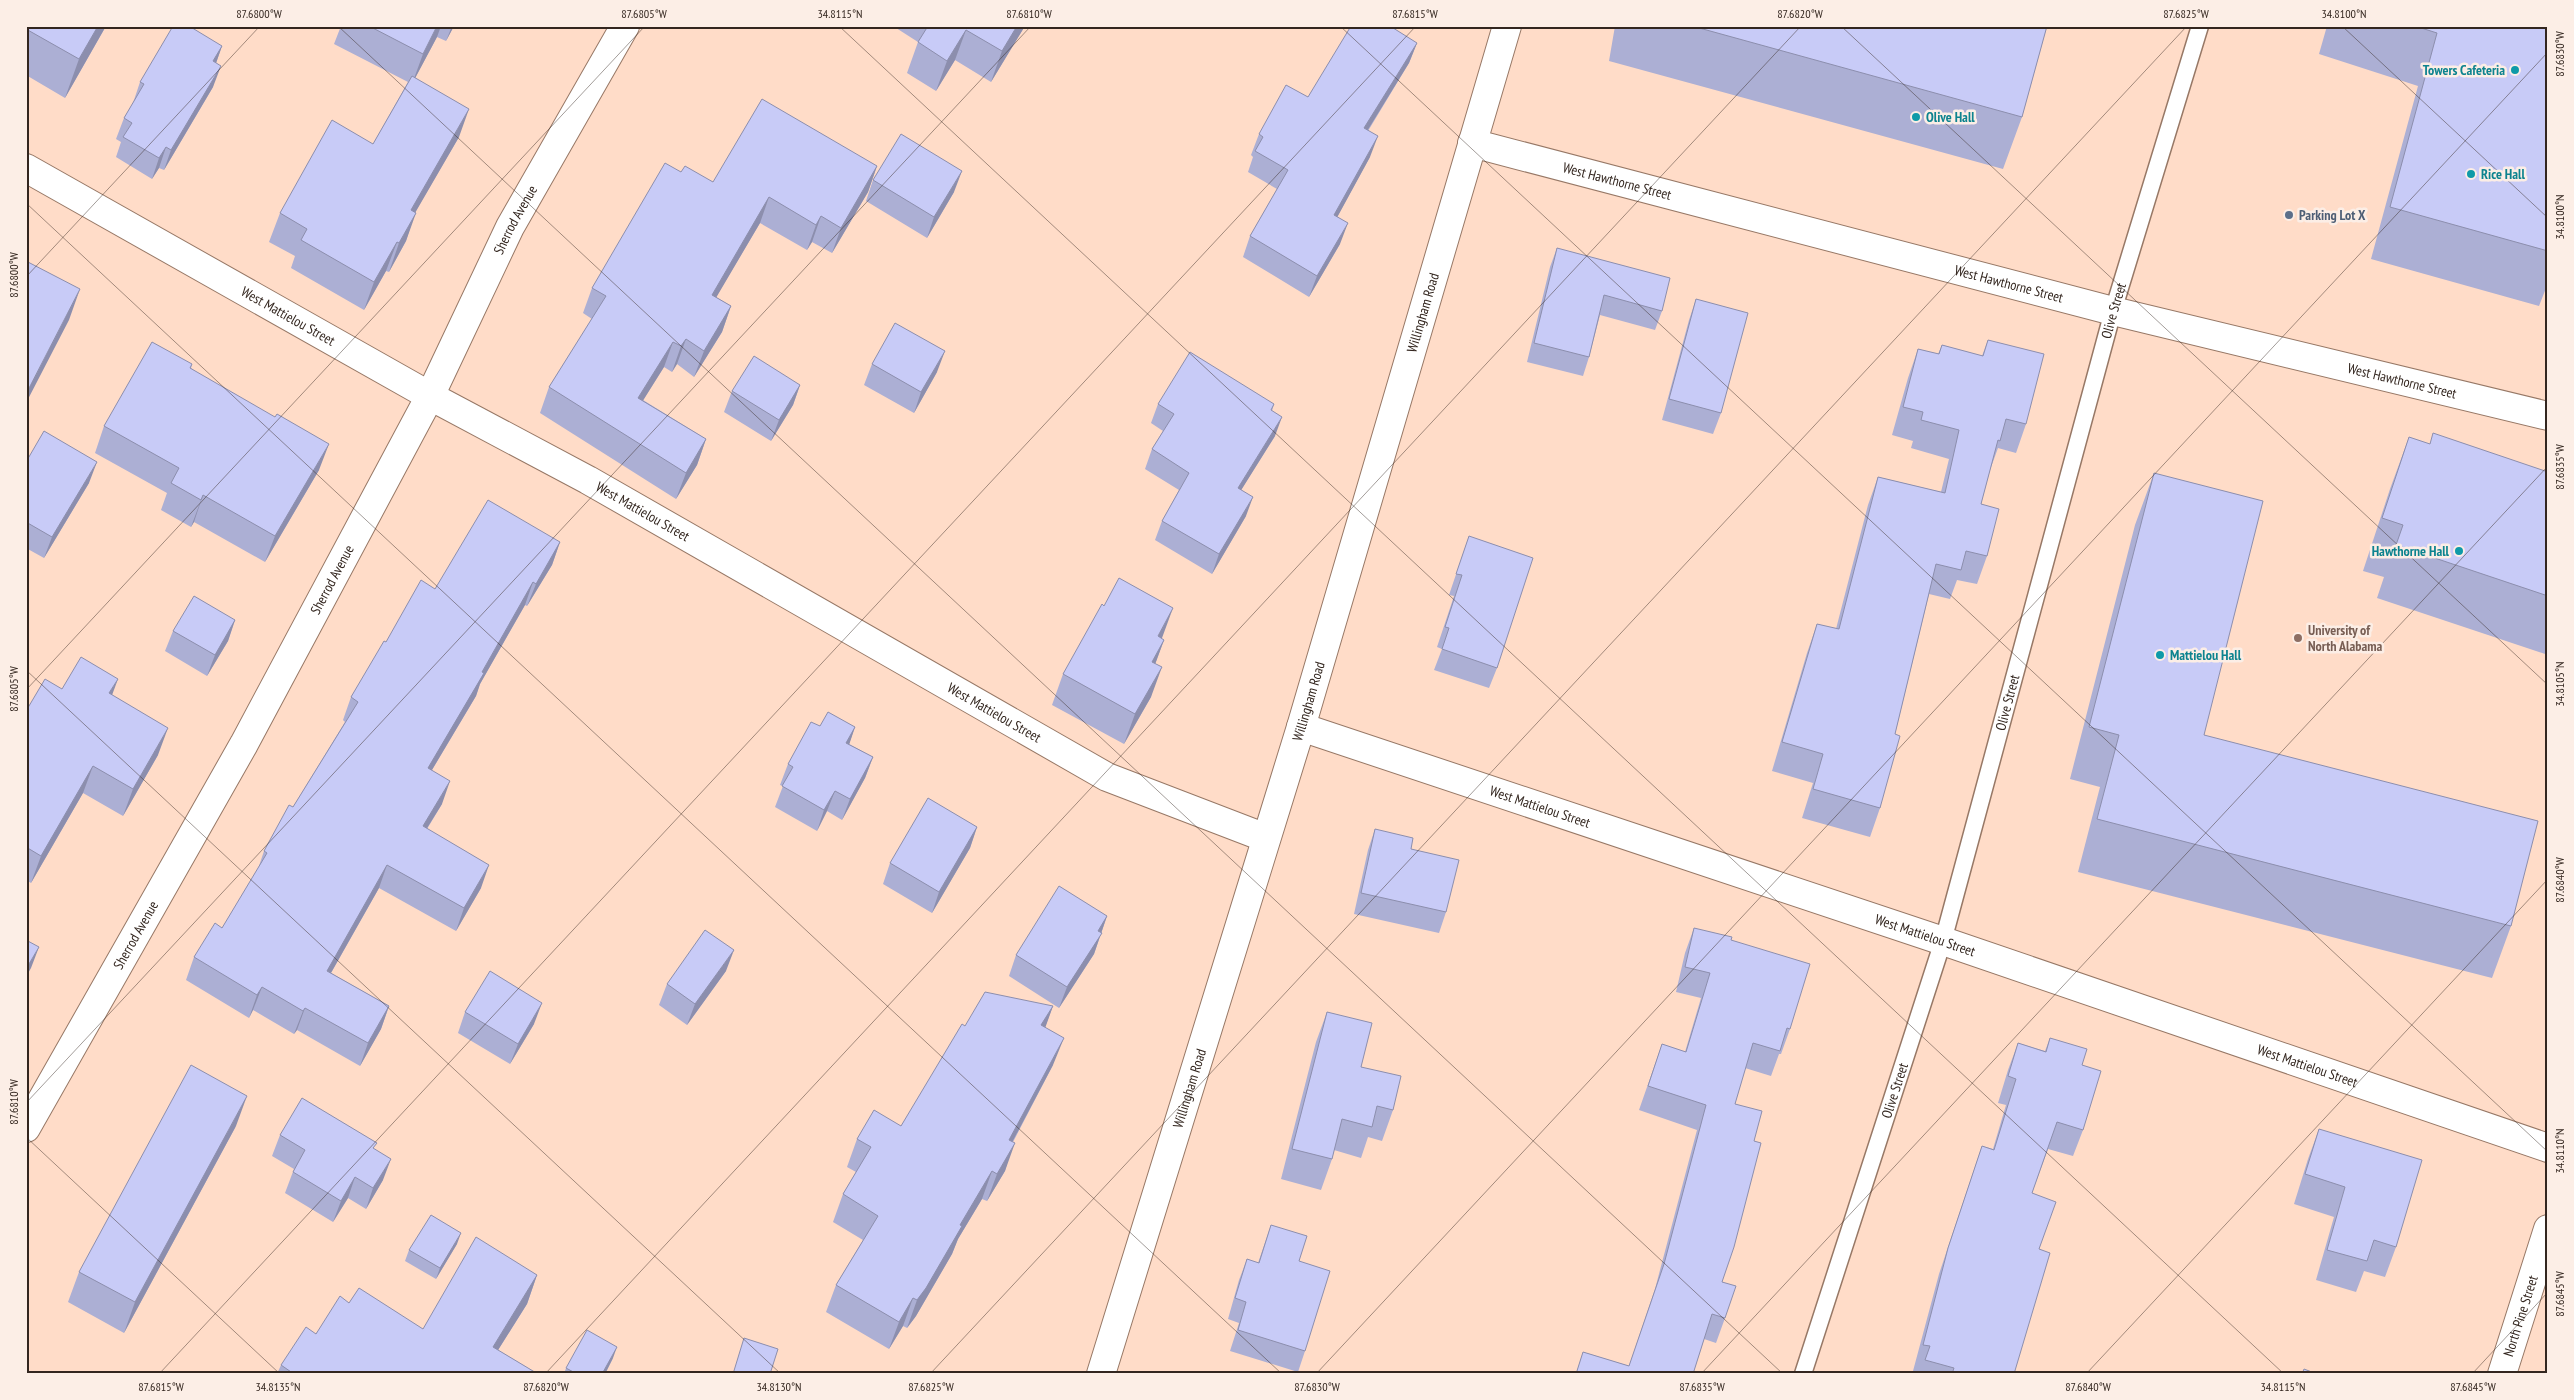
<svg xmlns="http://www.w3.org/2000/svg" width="2574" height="1400" font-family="'PT Sans Narrow',sans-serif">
  <rect width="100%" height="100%" fill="#ffdcc8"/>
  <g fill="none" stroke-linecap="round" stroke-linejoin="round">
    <g stroke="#977866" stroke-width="19">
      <g id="lane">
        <path id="s1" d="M1803,1374L1943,941L2113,311L2200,26"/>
      </g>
    </g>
    <g stroke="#977866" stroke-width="30">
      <g id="street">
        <path id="s2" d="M1472,143L2113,311L2548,416"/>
        <path id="s3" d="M26,168L430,396L588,480L1107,777L1266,838"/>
        <path id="s4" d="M1301,727L1943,941L2548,1148"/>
        <path id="s5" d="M26,1128L244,744L430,396L510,227L625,26"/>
        <path id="s6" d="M1101,1374L1301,727L1507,26"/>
      </g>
    </g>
    <g stroke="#977866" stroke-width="30">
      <g id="secondary">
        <path id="s7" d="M2502,1374L2548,1229"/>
      </g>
    </g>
    <use href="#lane" stroke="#fff" stroke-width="16"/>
    <use href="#street" stroke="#fff" stroke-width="28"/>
    <use href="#secondary" stroke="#fff" stroke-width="28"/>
  </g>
  <path fill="#acafd4" d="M26,26H106L65,98L26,75Z
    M341,26H454L446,41L437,37L415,78L459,137L415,212L406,241L389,272L386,271L364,310L291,268L295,256L269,242L280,213L373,144L408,82L334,44Z
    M893,26H1025L991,82L955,60L936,91L907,73L918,42Z
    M1615,26H2047L2022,117L2003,169L1609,61Z
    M2327,26H2548V283L2539,306L2371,259L2418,86L2319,54Z
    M1417,43L1409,63L1368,131L1370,157L1337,217L1340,244L1309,297L1243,257L1250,236L1277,189L1248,172L1253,157L1251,155L1259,134L1308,97Z
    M222,46L216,63L213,87L164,170L159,168L152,179L116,157L121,142L116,139L124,118L133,103L140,82Z
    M877,166L868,192L832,253L812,242L807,250L760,223L716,297L731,306L722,332L694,377L677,364L672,372L664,367L643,400L706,439L697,465L676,499L540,413L549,387L592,319L583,313L592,288L681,172L713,182Z
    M873,180L954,192L927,238L866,201Z
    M1557,248L1662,311L1655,330L1600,315L1589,357L1583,376L1527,362L1550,267Z
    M1696,299L1721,413L1713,434L1662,420L1689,320Z
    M1988,340L2026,424L2016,453L1998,448L1990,470L1981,504L1987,556L1977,584L1957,580L1950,599L1929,594L1895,734L1880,808L1870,837L1802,818L1813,783L1772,771L1807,653L1817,624L1836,629L1868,505L1878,477L1941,492L1949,459L1911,448L1913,441L1892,435L1908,378L1918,349L1938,354L1942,345L1982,356Z
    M192,364L191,368L319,470L265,562L194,522L191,527L161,510L167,493L95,453L104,426Z
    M872,364L937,372L914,413L864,385Z
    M800,385L793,405L771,441L724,412L732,391Z
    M1158,404H1274L1272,411L1275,436L1241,490L1246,516L1212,574L1155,540L1162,521L1179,490L1145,469L1152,449L1163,431L1151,423Z
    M2409,437L2429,444L2548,472V655L2377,598L2384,577L2363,571L2390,489Z
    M26,462L89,483L44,558L26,548Z
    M2154,473L2204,735L2511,926L2492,978L2078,872L2100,787L2070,779L2135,525Z
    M1469,536L1497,668L1489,688L1434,670L1442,649L1437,647L1454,596L1449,595Z
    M560,542L552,565L527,606L525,605L480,684L476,696L432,770L442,804L427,829L481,888L456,931L379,888L331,973L389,1006L381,1029L360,1066L297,1030L294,1034L253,1010L249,1018L186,980L194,957L222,928L258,869L264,851L293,807L345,722L343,720L351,697L386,642L435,589Z
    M1104,606L1164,640L1155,664L1151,697L1124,744L1052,705L1063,674Z
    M235,620L228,641L207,676L165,651L173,631Z
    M62,689L112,695L158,755L123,816L83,793L31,883L26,880V711Z
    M820,726L855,727L849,744L873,757L865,778L842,820L827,811L817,831L775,807L783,786L780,785L788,764Z
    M977,827L970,848L932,913L883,884L890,863Z
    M1375,829L1411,849L1446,912L1439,933L1354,914L1368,850Z
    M1107,916L1094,954L1059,1008L1009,976L1016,955Z
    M1694,928L1731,940L1790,1029L1781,1054H1779L1771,1076L1745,1068L1735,1104L1754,1141L1722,1282L1725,1318L1716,1343L1704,1339L1693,1374H1576L1583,1352L1629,1366L1655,1289L1697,1130L1639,1110L1662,1044L1685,1052L1701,998L1676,992L1685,953Z
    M726,971L687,1025L659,1005L667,984Z
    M1053,1006L1045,1027L1053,1065L1013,1142L1005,1171L987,1201L982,1199L958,1239L952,1254L916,1316L907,1328L903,1326L889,1349L826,1312L836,1285L863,1240L833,1222L843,1194L856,1172L847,1167L857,1139L901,1126L965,1026Z
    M465,1012L534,1024L510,1064L458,1033Z
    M1327,1012L1361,1067L1393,1110L1382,1141L1368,1137L1361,1158L1334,1150L1332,1159L1321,1190L1281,1179L1316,1042Z
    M2050,1038L2082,1065L2083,1130L2073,1156L2048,1149L2032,1193L2039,1249L2014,1374H1920V1373L1913,1371L1939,1274L1982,1146L1993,1149L2006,1105L1998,1103L2008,1070L2018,1043L2045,1051Z
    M236,1126L124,1333L68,1302L79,1272Z
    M2319,1129L2396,1247L2385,1277L2364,1271L2356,1292L2316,1280L2334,1217L2294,1204L2308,1159Z
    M280,1135L375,1149L383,1180L366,1209L348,1198L333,1222L285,1193L294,1169L272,1156Z
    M1271,1225L1299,1261L1305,1351L1298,1372L1230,1351L1239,1323L1228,1319L1239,1280L1247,1259L1258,1263Z
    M457,1244L436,1279L405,1261L409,1250Z
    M537,1275L527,1304L498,1350L538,1374H277L281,1365L349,1303L423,1329Z
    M613,1358L605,1374H564L566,1368Z"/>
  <path fill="#8c8ead" d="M98,26H106L65,98L79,59Z
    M437,26H441L437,37L412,84L423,54Z
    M452,26H454L446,41Z
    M1017,26H1025L991,82L1002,51Z
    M966,30L955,60L936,91L947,61Z
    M1417,43L1409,63L1356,149L1364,128Z
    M222,46L215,66L213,61Z
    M221,66L213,87L164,170L171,150Z
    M469,109L459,137L400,239L411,210Z
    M1378,136L1370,157L1327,236L1334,215Z
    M166,147L159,168L152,179L159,158Z
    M877,166L868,192L832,253L841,228Z
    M962,171L954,192L927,238L934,217Z
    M769,197L760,223L703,320L712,295Z
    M416,213L406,241L389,272L399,243Z
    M821,216L812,242L807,250L816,225Z
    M1348,223L1340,244L1309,297L1317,276Z
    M397,242L386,271L364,310L374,282Z
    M80,289L69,320L26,403V394Z
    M731,306L722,332L694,377L704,351Z
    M686,339L677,364L672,372L681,346Z
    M673,342L664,367L629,423L638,398Z
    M945,351L937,372L914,413L921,392Z
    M800,385L793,405L771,441L779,420Z
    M1282,417L1275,436L1230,508L1238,488Z
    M706,439L697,465L676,499L686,473Z
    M329,444L319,470L265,562L275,536Z
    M97,462L89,483L44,558L52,537Z
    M203,495L194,522L191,527L201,500Z
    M1253,497L1246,516L1212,574L1219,554Z
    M560,542L552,565L527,606L536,584Z
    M533,582L525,605L480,684L476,696L420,790L428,768Z
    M1173,608L1162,638L1147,666L1158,636Z
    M235,620L228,641L207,676L215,655Z
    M1164,640L1153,670L1152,662Z
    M1162,667L1151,697L1124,744L1135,714Z
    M118,679L108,706L109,693Z
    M855,727L848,748L846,743Z
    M168,728L158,755L123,816L133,789Z
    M873,757L865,778L842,820L850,799Z
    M93,766L83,793L31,883L41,856Z
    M450,781L442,804L414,849L423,826Z
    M835,791L827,811L817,831L824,810Z
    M977,827L970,848L932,913L939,892Z
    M387,865L379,888L319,994L327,971Z
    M489,865L481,888L456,931L464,908Z
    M1107,916L1094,954L1059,1008L1067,987L1098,931Z
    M39,947L31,968L26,977V969Z
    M734,950L726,971L687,1025L695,1004Z
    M262,987L253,1010L249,1018L257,995Z
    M542,1003L534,1024L510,1064L518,1044Z
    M389,1006L381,1029L360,1066L368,1043Z
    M1053,1006L1043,1034L1041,1025Z
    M305,1008L297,1030L294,1034L303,1011Z
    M1064,1038L1053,1065L999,1167L1009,1140Z
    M247,1096L236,1126L124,1333L135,1302Z
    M1015,1143L1005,1171L987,1201L997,1174Z
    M391,1159L383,1180L366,1209L373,1188Z
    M992,1171L982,1199L958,1239L952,1254L916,1316L907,1328L917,1300L960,1225Z
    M355,1177L348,1198L333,1222L341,1201Z
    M461,1233L457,1244L436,1279L440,1268Z
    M537,1275L527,1304L483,1374L493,1347Z
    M913,1298L903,1326L889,1349L899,1322Z
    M617,1347L613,1358L605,1374H602Z"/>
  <path fill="#c8cbf7" stroke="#8c8ead" d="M26,26H98L79,59L26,29Z
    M173,26H189L222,46L213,61L221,66L171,150L166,147L159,158L123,137L132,123L124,118L144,84L140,82Z
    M369,26H437L423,54Z
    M928,26H1017L1002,51L966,30L947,61L918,42Z
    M1351,26H1390L1417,43L1364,128L1378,136L1334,215L1348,223L1317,276L1250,236L1288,170L1255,151L1263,137L1259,134L1286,85L1308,97Z
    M1692,26H2047L2022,117Z
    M2415,26H2548V251L2390,207L2437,33Z
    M412,76L469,109L411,210L416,213L399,243L397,242L374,282L301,240L307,229L280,213L332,120L373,144Z
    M762,99L877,166L841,228L821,216L816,225L769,197L712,295L731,306L704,351L686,339L681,346L673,342L638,398L706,439L686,473L549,387L606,296L592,288L665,163L681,172L685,166L713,182Z
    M901,134L962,171L934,217L873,180Z
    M1557,248L1670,278L1662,311L1604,295L1589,357L1534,343Z
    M26,261L80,289L26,394Z
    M1696,299L1748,313L1721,413L1669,399Z
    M895,323L945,351L921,392L872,364Z
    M1988,340L2044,354L2026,424L2006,419L2000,441L1998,440L1981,504L1999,509L1987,556L1966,551L1961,570L1936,564L1895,734L1900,736L1880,808L1813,789L1823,754L1782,742L1817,624L1839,629L1878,477L1945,493L1959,430L1921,420L1923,412L1903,407L1918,349L1939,354L1942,345L1983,356Z
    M152,342L192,364L190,368L275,417L277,414L329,444L275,536L203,495L201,500L171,483L179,468L104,426Z
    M1190,352L1274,404L1271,410L1282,417L1238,488L1253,497L1219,554L1162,521L1189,473L1152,449L1174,414L1158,404Z
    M754,356L800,385L779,420L732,391Z
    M44,431L97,462L52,537L26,522V462Z
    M2433,433L2548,472V596L2396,545L2403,525L2382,518L2409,437L2430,444Z
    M2154,473L2263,501L2204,735L2538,821L2511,926L2097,819L2119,735L2089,727Z
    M488,500L560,542L536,584L533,582L482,672L484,673L428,768L450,781L423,826L489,865L464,908L387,865L327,971L389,1006L368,1043L305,1008L303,1011L262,987L257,995L194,957L215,923L222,928L267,853L264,851L289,805L293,807L358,702L351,697L384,641L386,642L421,580L435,589Z
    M1469,536L1533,558L1497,668L1442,649L1449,628L1445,627L1462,575L1456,574Z
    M1119,578L1173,608L1158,636L1164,640L1152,662L1162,667L1135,714L1063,674L1102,604L1104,606Z
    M194,596L235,620L215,655L173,631Z
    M81,657L118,679L109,693L168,728L133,789L93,766L41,856L26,847V711L45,679L62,689Z
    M828,712L855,727L846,743L873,757L850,799L835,791L824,810L782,786L793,767L788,764L811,722L820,726Z
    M928,798L977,827L939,892L890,863Z
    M1375,829L1413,838L1411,849L1459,860L1446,912L1361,893Z
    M1059,886L1107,916L1098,931L1102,933L1067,987L1016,955Z
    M1694,928L1732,937L1731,940L1810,964L1790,1029L1787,1028L1780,1051L1753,1043L1735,1104L1762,1111L1754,1141L1761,1143L1734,1247L1722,1282L1736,1286L1725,1318L1712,1314L1693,1374H1576L1583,1352L1629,1366L1664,1264L1706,1105L1648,1086L1662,1044L1686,1052L1710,973L1685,967Z
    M705,930L734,950L695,1004L667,984Z
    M26,940L39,947L26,969Z
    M490,971L542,1003L518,1044L465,1012Z
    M985,992L1053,1006L1041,1025L1064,1038L1009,1140L1015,1143L997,1174L992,1171L960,1225L962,1226L926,1288L917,1300L913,1298L899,1322L836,1285L878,1216L843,1194L871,1147L857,1139L874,1110L901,1126L962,1024L965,1026Z
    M1327,1012L1372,1023L1361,1067L1401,1076L1393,1110L1377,1106L1372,1127L1342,1119L1332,1159L1292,1149Z
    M2050,1038L2087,1049L2082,1065L2101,1071L2083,1130L2057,1122L2032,1193L2056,1202L2039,1249L2050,1253L2014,1374H1952L1954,1368L1925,1360L1930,1346L1923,1345L1948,1248L1982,1146L1994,1150L2016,1079L2008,1076L2018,1043L2046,1052Z
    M191,1065L247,1096L135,1302L79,1272Z
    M302,1098L377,1143L373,1148L391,1159L373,1188L355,1177L341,1201L293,1172L305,1150L280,1135Z
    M2319,1129L2422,1160L2396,1247L2374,1240L2367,1261L2327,1250L2345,1187L2305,1174Z
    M431,1215L461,1233L440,1268L409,1250Z
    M1271,1225L1307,1236L1299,1261L1330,1271L1305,1351L1238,1330L1246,1302L1235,1298L1247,1259L1259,1263Z
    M476,1237L537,1275L493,1347L538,1374H294L281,1365L306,1327L316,1334L340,1296L349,1303L359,1288L423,1329Z
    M587,1330L617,1347L602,1374H577L566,1368Z
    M744,1338L778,1349L770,1374H733Z
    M2304,1369L2317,1374H2302Z"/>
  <path fill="none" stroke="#33261f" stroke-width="1" stroke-opacity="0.45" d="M338,26L1783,1374M839,26L2284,1374M1340,26L2548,1152M1841,26L2548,685M2342,26L2548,218M26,203L1282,1374M26,277L260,26M26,670L781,1374M26,690L645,26M26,1103L1031,26M26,1137L280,1374M159,1374L1416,26M545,1374L1801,26M930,1374L2187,26M1316,1374L2548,52M1701,1374L2548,466M2086,1374L2548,879M2472,1374L2548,1292"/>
  <g fill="#0f9aa8" stroke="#fceee6" stroke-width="2">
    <circle cx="2515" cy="70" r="5"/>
    <circle cx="1916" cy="117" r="5"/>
    <circle cx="2471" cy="174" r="5"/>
    <circle cx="2459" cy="551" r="5"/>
    <circle cx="2160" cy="655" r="5"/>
  </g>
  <circle fill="#5c6f8a" stroke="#fceee6" stroke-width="2" cx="2289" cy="215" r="5"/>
  <circle fill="#8d6e63" stroke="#fceee6" stroke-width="2" cx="2298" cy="638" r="5"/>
  <g text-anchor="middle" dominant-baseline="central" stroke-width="5" stroke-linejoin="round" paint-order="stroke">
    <g font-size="14" font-weight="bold" fill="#0d838f" stroke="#fceee6" text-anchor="start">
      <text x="2505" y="70" text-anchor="end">Towers Cafeteria</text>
      <text x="1926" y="117">Olive Hall</text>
      <text x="2481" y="174">Rice Hall</text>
      <text x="2449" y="551" text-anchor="end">Hawthorne Hall</text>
      <text x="2170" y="655">Mattielou Hall</text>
    </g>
    <g font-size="14" fill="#33261f" stroke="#fceee6">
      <text stroke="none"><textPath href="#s2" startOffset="150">West Hawthorne Street</textPath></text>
      <text stroke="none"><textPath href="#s5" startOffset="1032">Sherrod Avenue</textPath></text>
      <text stroke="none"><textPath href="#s2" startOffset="555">West Hawthorne Street</textPath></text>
      <text stroke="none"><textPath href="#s1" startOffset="1108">Olive Street</textPath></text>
      <text stroke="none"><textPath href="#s6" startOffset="1109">Willingham Road</textPath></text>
      <text stroke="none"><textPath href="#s3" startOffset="301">West Mattielou Street</textPath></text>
      <text stroke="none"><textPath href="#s2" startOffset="960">West Hawthorne Street</textPath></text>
      <text stroke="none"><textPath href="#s3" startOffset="706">West Mattielou Street</textPath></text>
      <text stroke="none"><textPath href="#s5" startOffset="628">Sherrod Avenue</textPath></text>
      <text stroke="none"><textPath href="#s6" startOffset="704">Willingham Road</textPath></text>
      <text stroke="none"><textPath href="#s1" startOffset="702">Olive Street</textPath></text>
      <text stroke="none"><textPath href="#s3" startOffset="1111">West Mattielou Street</textPath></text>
      <text stroke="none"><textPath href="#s4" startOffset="252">West Mattielou Street</textPath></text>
      <text stroke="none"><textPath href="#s5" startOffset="222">Sherrod Avenue</textPath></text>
      <text stroke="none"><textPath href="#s4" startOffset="658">West Mattielou Street</textPath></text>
      <text stroke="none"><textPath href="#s4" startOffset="1062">West Mattielou Street</textPath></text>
      <text stroke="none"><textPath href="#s6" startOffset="299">Willingham Road</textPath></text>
      <text stroke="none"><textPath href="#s1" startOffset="298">Olive Street</textPath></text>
      <text stroke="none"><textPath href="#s7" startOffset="61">North Pine Street</textPath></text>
    </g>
    <g font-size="14" font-weight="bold" fill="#4e5e75" stroke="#fceee6" text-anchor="start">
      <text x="2299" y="215">Parking Lot X</text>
    </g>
    <g font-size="14" font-weight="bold" fill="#785e54" stroke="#fceee6" text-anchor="start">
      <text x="2308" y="630">University of<tspan x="2308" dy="16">North Alabama</tspan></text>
    </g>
  </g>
  <rect width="2574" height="1400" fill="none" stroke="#fceee6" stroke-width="55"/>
  <rect x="28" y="28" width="2518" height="1344" fill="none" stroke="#33261f" stroke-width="2"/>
  <g font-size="12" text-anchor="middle" fill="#33261f">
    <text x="259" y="18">87.6800°W</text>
    <text x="644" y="18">87.6805°W</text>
    <text x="840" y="18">34.8115°N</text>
    <text x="1029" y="18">87.6810°W</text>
    <text x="1415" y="18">87.6815°W</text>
    <text x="1800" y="18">87.6820°W</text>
    <text x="2186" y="18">87.6825°W</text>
    <text x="2344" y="18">34.8100°N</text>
    <text transform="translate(2560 54) rotate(-90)" y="4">87.6830°W</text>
    <text transform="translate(2560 217) rotate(-90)" y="4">34.8100°N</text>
    <text transform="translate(14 275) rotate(-90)" y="4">87.6800°W</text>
    <text transform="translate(2560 467) rotate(-90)" y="4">87.6835°W</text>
    <text transform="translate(2560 684) rotate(-90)" y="4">34.8105°N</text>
    <text transform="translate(14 689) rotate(-90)" y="4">87.6805°W</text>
    <text transform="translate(2560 880) rotate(-90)" y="4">87.6840°W</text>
    <text transform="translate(14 1102) rotate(-90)" y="4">87.6810°W</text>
    <text transform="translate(2560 1151) rotate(-90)" y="4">34.8110°N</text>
    <text transform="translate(2560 1294) rotate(-90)" y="4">87.6845°W</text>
    <text x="161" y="1391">87.6815°W</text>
    <text x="278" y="1391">34.8135°N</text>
    <text x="546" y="1391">87.6820°W</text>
    <text x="779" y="1391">34.8130°N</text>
    <text x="931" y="1391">87.6825°W</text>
    <text x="1317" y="1391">87.6830°W</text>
    <text x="1702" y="1391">87.6835°W</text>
    <text x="2088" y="1391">87.6840°W</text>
    <text x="2283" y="1391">34.8115°N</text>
    <text x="2473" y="1391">87.6845°W</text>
  </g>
</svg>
